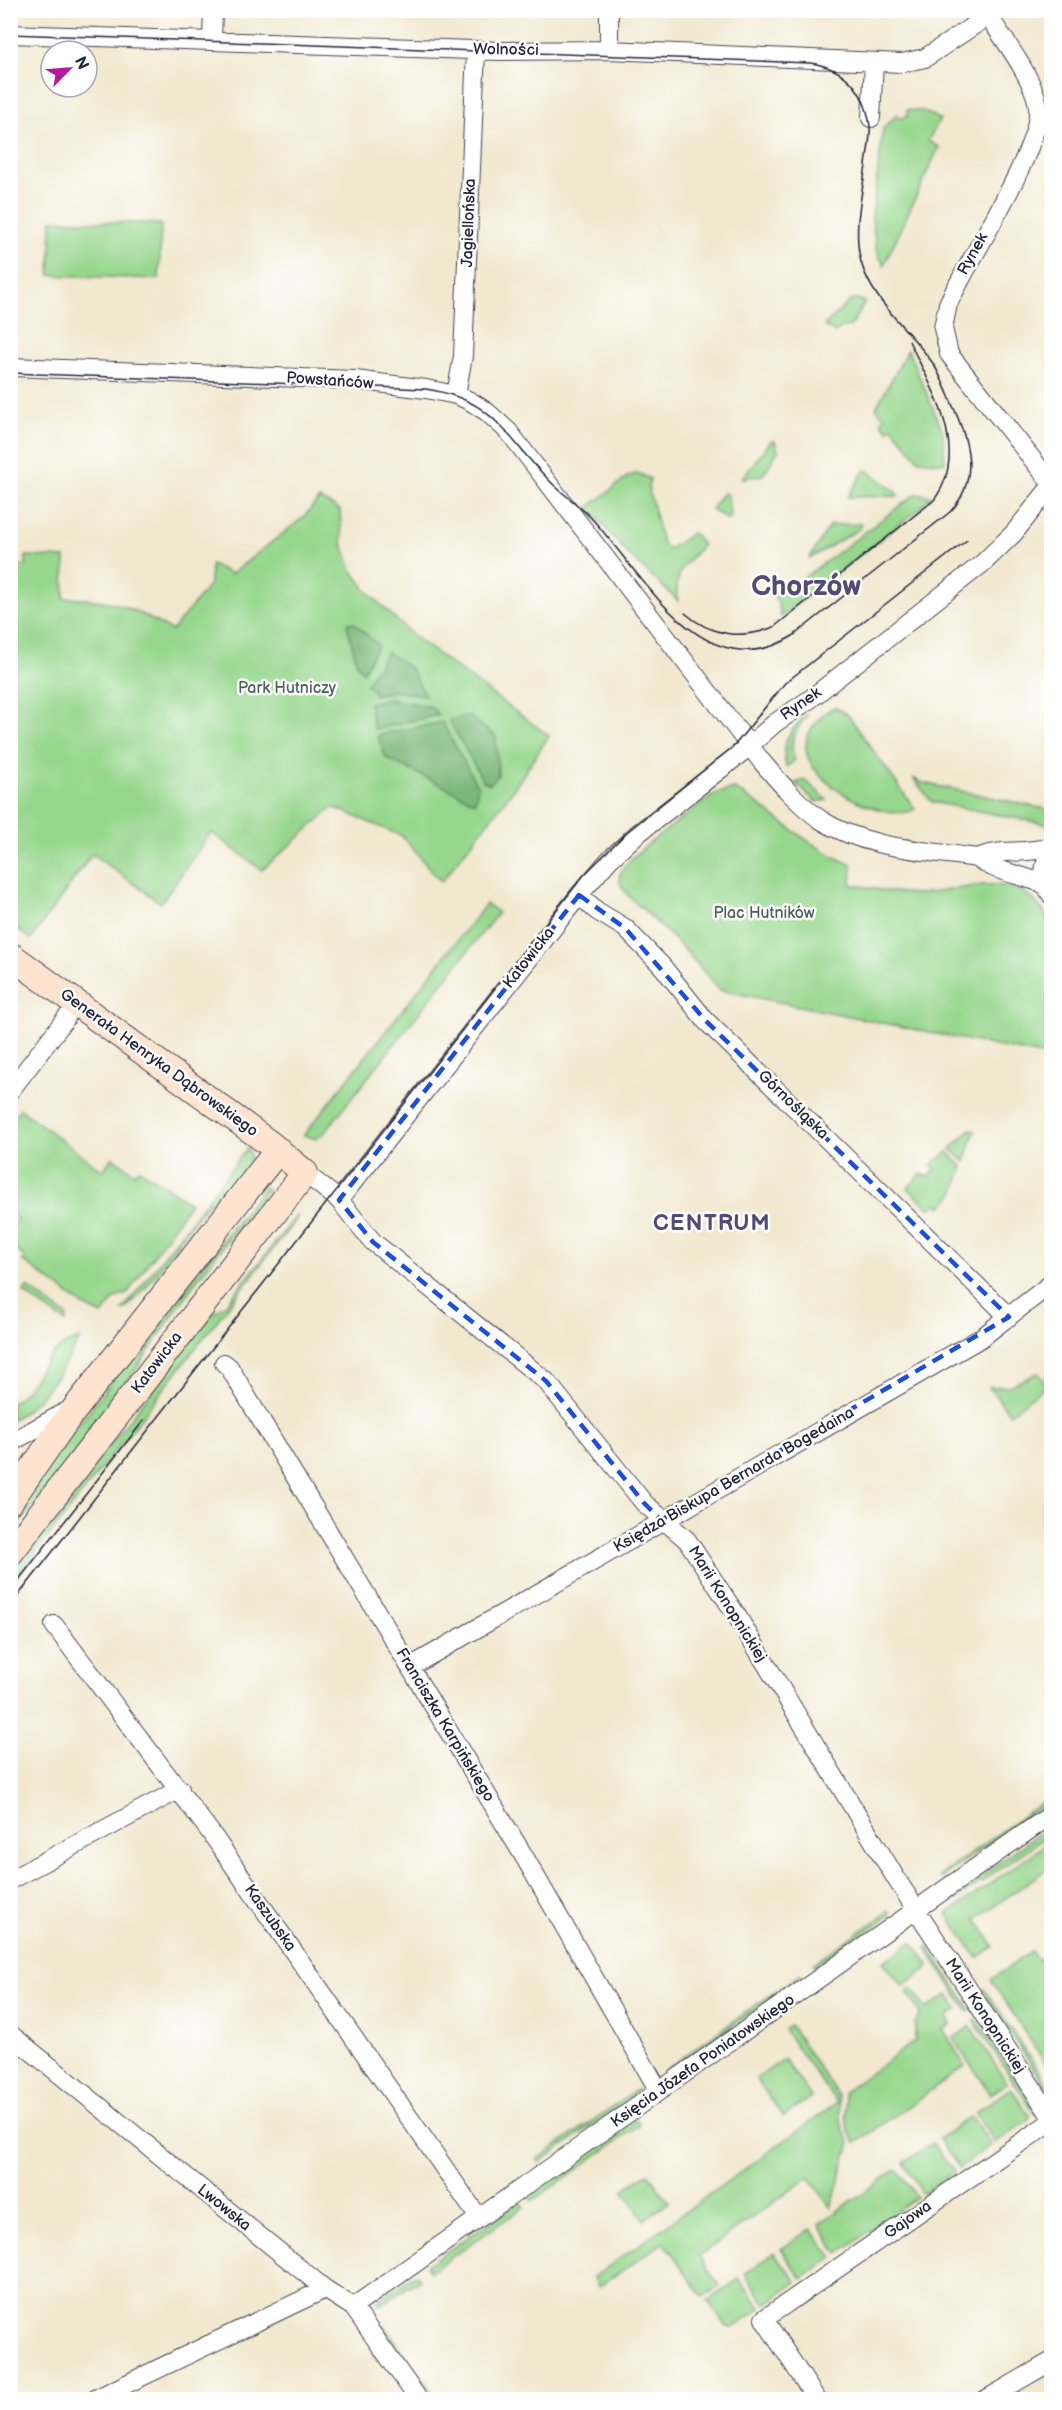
<svg xmlns="http://www.w3.org/2000/svg" width="1062" height="2410" font-family="'Balsamiq Sans',sans-serif">
  <rect width="100%" height="100%" fill="#fff"/>
  <filter id="ink" filterUnits="userSpaceOnUse"><feTurbulence type="fractalNoise" baseFrequency=".0167" numOctaves="2"/><feDisplacementMap in="SourceGraphic" scale="12" xChannelSelector="R" yChannelSelector="G"/><feConvolveMatrix kernelMatrix="1 2 1 2 8 2 1 2 1" color-interpolation-filters="sRGB"/></filter>
  <filter id="wash" filterUnits="userSpaceOnUse"><feTurbulence type="fractalNoise" baseFrequency=".008" numOctaves="4" result="noise"/><feDisplacementMap in="SourceGraphic" scale="24" xChannelSelector="R" yChannelSelector="G"/><feGaussianBlur stdDeviation="1.35" result="paint"/><feColorMatrix in="noise" values="0 0 0 0 0 0 0 0 0 0 0 0 0 0 0 0 0 1.4 0 .05"/><feComposite in="paint" operator="in"/></filter>
  <g filter="url(#wash)">
    <rect width="100%" height="100%" fill="#f1e8cf"/>
    <path fill="#97d78d" stroke="#5c7c64" stroke-width="1.5" d="M907,110L922,111L940,119L928,141L939,147L884,265L877,253L872,219L883,129L897,114L899,118L907,117Z
      M52,220L161,224L159,279L50,275Z
      M858,299L865,302L851,326L842,327L835,333L824,326L850,301Z
      M908,350L943,432L945,463L919,460L892,427L888,430L881,422L885,418L876,408Z
      M771,441H775L778,451L763,475L742,478Z
      M867,470L895,491L898,496L848,497L864,471Z
      M638,473L650,479L648,486L662,543L669,549L693,533L703,545C684,565 673,572 678,601L626,552L588,508L627,477Z
      M723,493L728,495L730,518L728,520L711,509Z
      M916,494L932,496L918,510L781,617L778,602L768,589L770,585L797,583Z
      M319,499L340,510L342,542L352,570L366,590L413,636L549,736L513,790L441,882L402,836L333,807L262,870L211,832L161,903L92,854L31,939L11,925L10,565L26,566V556L65,558L64,598C115,599 129,606 172,631L210,584L211,564L231,574L304,517Z
      M862,524L859,529L809,559L830,525Z
      M835,707L848,715L915,809C890,826 787,778 809,733C815,722 823,712 835,707Z
      M808,714C797,727 787,743 795,760L786,767C780,743 790,728 808,714Z
      M913,778L923,783L1051,810V825L932,802Z
      M805,780L827,800L816,802L795,783Z
      M735,789C775,814 808,847 852,865L851,884C876,889 903,896 929,893C962,890 989,877 1021,891C1034,896 1041,911 1051,919V1057L720,990L683,948L627,894C622,888 617,880 621,872C628,855 690,813 708,799L717,793Z
      M486,904L498,913L324,1133L316,1139L304,1135Z
      M20,1109L103,1171L112,1157L135,1173L139,1169L190,1203L127,1294L115,1298L102,1315L84,1306L23,1261L25,1257L11,1246V1226L17,1219L11,1214V1120Z
      M971,1129L975,1131L965,1162L951,1149Z
      M247,1148C261,1169 222,1190 209,1203C181,1232 153,1289 122,1311Z
      M948,1152L963,1167L954,1193L941,1207L937,1203L930,1209L908,1188L921,1174L927,1177L936,1170L931,1165Z
      M264,1187L267,1190L196,1281L111,1406L11,1535L10,1523L56,1453Z
      M298,1214L295,1221L11,1584V1571L211,1315L226,1304Z
      M27,1287L67,1316L66,1322L24,1293Z
      M80,1339C64,1367 41,1405 11,1420V1403C40,1386 38,1350 80,1339Z
      M1038,1373L1047,1385L1010,1414L989,1387L1009,1386Z
      M1051,1796V1800L941,1878L939,1876Z
      M1051,1825V1833L954,1901L951,1897Z
      M1051,1841V1866L976,1919L994,1946L977,1958L947,1914Z
      M889,1911L891,1915L815,1967L813,1964Z
      M912,1942L929,1964L927,1969L903,1986L883,1962Z
      M928,1946L971,2010L968,2012L926,1948Z
      M1051,1950V2072L991,1980L1031,1951L1037,1960Z
      M800,1974L802,1977L673,2068L665,2070Z
      M912,1988L926,2009L949,1994L958,2009L947,2016L951,2024L943,2029L965,2066L856,2143L848,2131L844,2092L915,2041V2024L920,2014L907,1991Z
      M985,1989L1051,2090L1049,2092L982,1991Z
      M977,2019L1039,2114L1036,2116L974,2021Z
      M790,2025L838,2096L843,2131L850,2142L831,2208L809,2177L699,2256L720,2286L703,2297L664,2242L598,2287L594,2277L837,2103L784,2030Z
      M970,2026L1007,2083L991,2094L953,2039Z
      M784,2059L811,2097L783,2117L756,2079Z
      M1011,2088L1030,2116L1028,2120L995,2143L975,2113Z
      M638,2089L633,2097L540,2162L538,2159Z
      M969,2117L972,2118L991,2145L959,2168L939,2139Z
      M636,2119L640,2125L532,2201L528,2195Z
      M932,2143L954,2171L923,2194L904,2163Z
      M897,2169L917,2197L838,2254L819,2224Z
      M648,2173L669,2202L644,2220L623,2190Z
      M519,2202L524,2207L430,2272L426,2266Z
      M811,2229L833,2257L802,2279L781,2249Z
      M774,2253L797,2282L766,2304L745,2274Z
      M416,2274L420,2279L380,2305L377,2301Z
      M739,2279L761,2308L733,2328L727,2327L708,2301Z
      M385,2326L437,2399H433L382,2328Z"/>
    <path fill="#79b878" stroke="#4e6d5a" stroke-width="1.5" d="M349,623H354L378,645L363,672L357,664L347,625Z
      M387,652L410,668L425,695L393,691L374,695L373,690L366,684Z
      M387,699L430,706L438,715L374,729L369,703Z
      M469,716L496,737L498,775L490,784L483,781L449,720Z
      M442,722L478,787L475,802L386,758L377,735Z"/>
  </g>
  <g filter="url(#ink)">
    <g fill="none" stroke-linecap="round" stroke-linejoin="round">
      <g stroke="#414051" stroke-width="20">
        <path id="street" d="M984,10C1000,34 1034,78 1038,106C1043,147 968,260 948,304L943,328L949,354L1052,484
          M10,34L501,51L609,50L902,63L925,58L988,16
          M212,41L213,10
          M609,50V10
          M871,118L874,62
          M10,367L355,380L426,389L456,395L470,401L487,412L509,432L762,762C780,783 798,804 821,820C866,849 925,850 977,858C997,873 1022,874 1045,885
          M456,395L463,356L476,50
          M1052,850C1042,865 1041,881 1052,896
          M977,858C1002,847 1024,856 1052,846
          M579,895L597,911L625,928L662,966L706,1021L1009,1317
          M10,1091L66,1018
          M305,1173L339,1200L373,1242L546,1381L644,1503L687,1540L737,1616L897,1880L1052,2118
          M339,1200L579,895L609,860L636,835L741,753L775,723L809,700L983,563L1014,533L1052,485
          M224,1363L229,1367L525,1858L659,2091
          M10,1443L69,1410
          M54,1625L211,1833L479,2218
          M410,1667L981,1338L1052,1283
          M10,1880L180,1789
          M10,2034L325,2289L353,2307L419,2400
          M353,2307L1052,1814
          M93,2400L325,2289
          M817,2400L764,2319L1052,2121
          M985,2400L1052,2361"/>
      </g>
      <g stroke="#414051" stroke-width="28">
        <path id="secondary" d="M10,955L270,1144L305,1173L10,1553
          M10,1501L67,1419L278,1150"/>
      </g>
      <use href="#street" stroke="#fff" stroke-width="18"/>
      <use href="#secondary" stroke="#fde4d1" stroke-width="26"/>
      <path stroke="#22223b" stroke-width="1.5" d="M10,34L810,63C846,68 865,91 870,126C871,136 868,148 867,158C863,191 852,229 861,262C872,302 911,331 934,365C942,378 947,392 953,406C969,442 980,480 950,512L793,636C704,691 644,576 593,520C579,504 560,493 546,477C502,433 495,400 426,389L10,373
        M685,613C711,636 742,640 774,627L934,500C971,450 932,389 909,341
        M10,1591L144,1420
        M10,1606L584,875L627,832L734,746L785,683L967,540"/>
    </g>
  </g>
  <path fill="none" stroke="#1d4ed8" stroke-width="4.5" stroke-dasharray="12 8" stroke-linejoin="round" d="M579,895L625,928L706,1021L1009,1317L661,1520L644,1503L546,1381L373,1242L339,1200Z"/>
  <g text-anchor="middle" dominant-baseline="central" stroke-width="5" stroke-linejoin="round" paint-order="stroke">
    <g font-size="16" fill="#22223b" stroke="#fff">
      <text transform="translate(506 50) rotate(1)">Wolności</text>
      <text transform="translate(469 223) rotate(-88)">Jagiellońska</text>
      <text transform="translate(973 254) rotate(-61)">Rynek</text>
      <text transform="translate(330 381) rotate(4)">Powstańców</text>
      <text transform="translate(801 704) rotate(-35)">Rynek</text>
      <text transform="translate(529 958) rotate(-52)">Katowicka</text>
      <text transform="translate(159 1063) rotate(36)">Generała Henryka Dąbrowskiego</text>
      <text transform="translate(793 1105) rotate(44)">Górnośląska</text>
      <text transform="translate(157 1363) rotate(-53)">Katowicka</text>
      <text transform="translate(734 1480) rotate(-30)">Księdza Biskupa Bernarda Bogedaina</text>
      <text transform="translate(727 1604) rotate(58)">Marii Konopnickiej</text>
      <text transform="translate(445 1725) rotate(59)">Franciszka Karpińskiego</text>
      <text transform="translate(270 1918) rotate(55)">Kaszubska</text>
      <text transform="translate(985 2016) rotate(57)">Marii Konopnickiej</text>
      <text transform="translate(703 2061) rotate(-35)">Księcia Józefa Poniatowskiego</text>
      <text transform="translate(224 2208) rotate(39)">Lwowska</text>
      <text transform="translate(908 2220) rotate(-35)">Gajowa</text>
    </g>
    <g font-size="16" fill="#4b6158" stroke="#fff">
      <text x="287" y="688">Park Hutniczy</text>
      <text x="764" y="913">Plac Hutników</text>
    </g>
    <g font-size="22" font-weight="bold" letter-spacing="1.5" fill="#524b73" stroke="#fff">
      <text x="712" y="1223">CENTRUM</text>
    </g>
    <g font-size="28" font-weight="bold" fill="#524b73" stroke="#fff">
      <text x="806" y="586">Chorzów</text>
    </g>
  </g>
  <rect width="1062" height="2410" fill="none" stroke="#fff" stroke-width="36"/>
  <g transform="translate(69 69) rotate(65)"><circle r="28" fill="#ffffff" stroke="#a7a7b1" stroke-width="1.5"/>
  <path d="M0-4.5L10 22L0 15L-10 22Z" fill="#b5179e"/>
  <text y="-9" font-size="16" font-weight="bold" text-anchor="middle" fill="#22223b">N</text>
  </g>
</svg>
